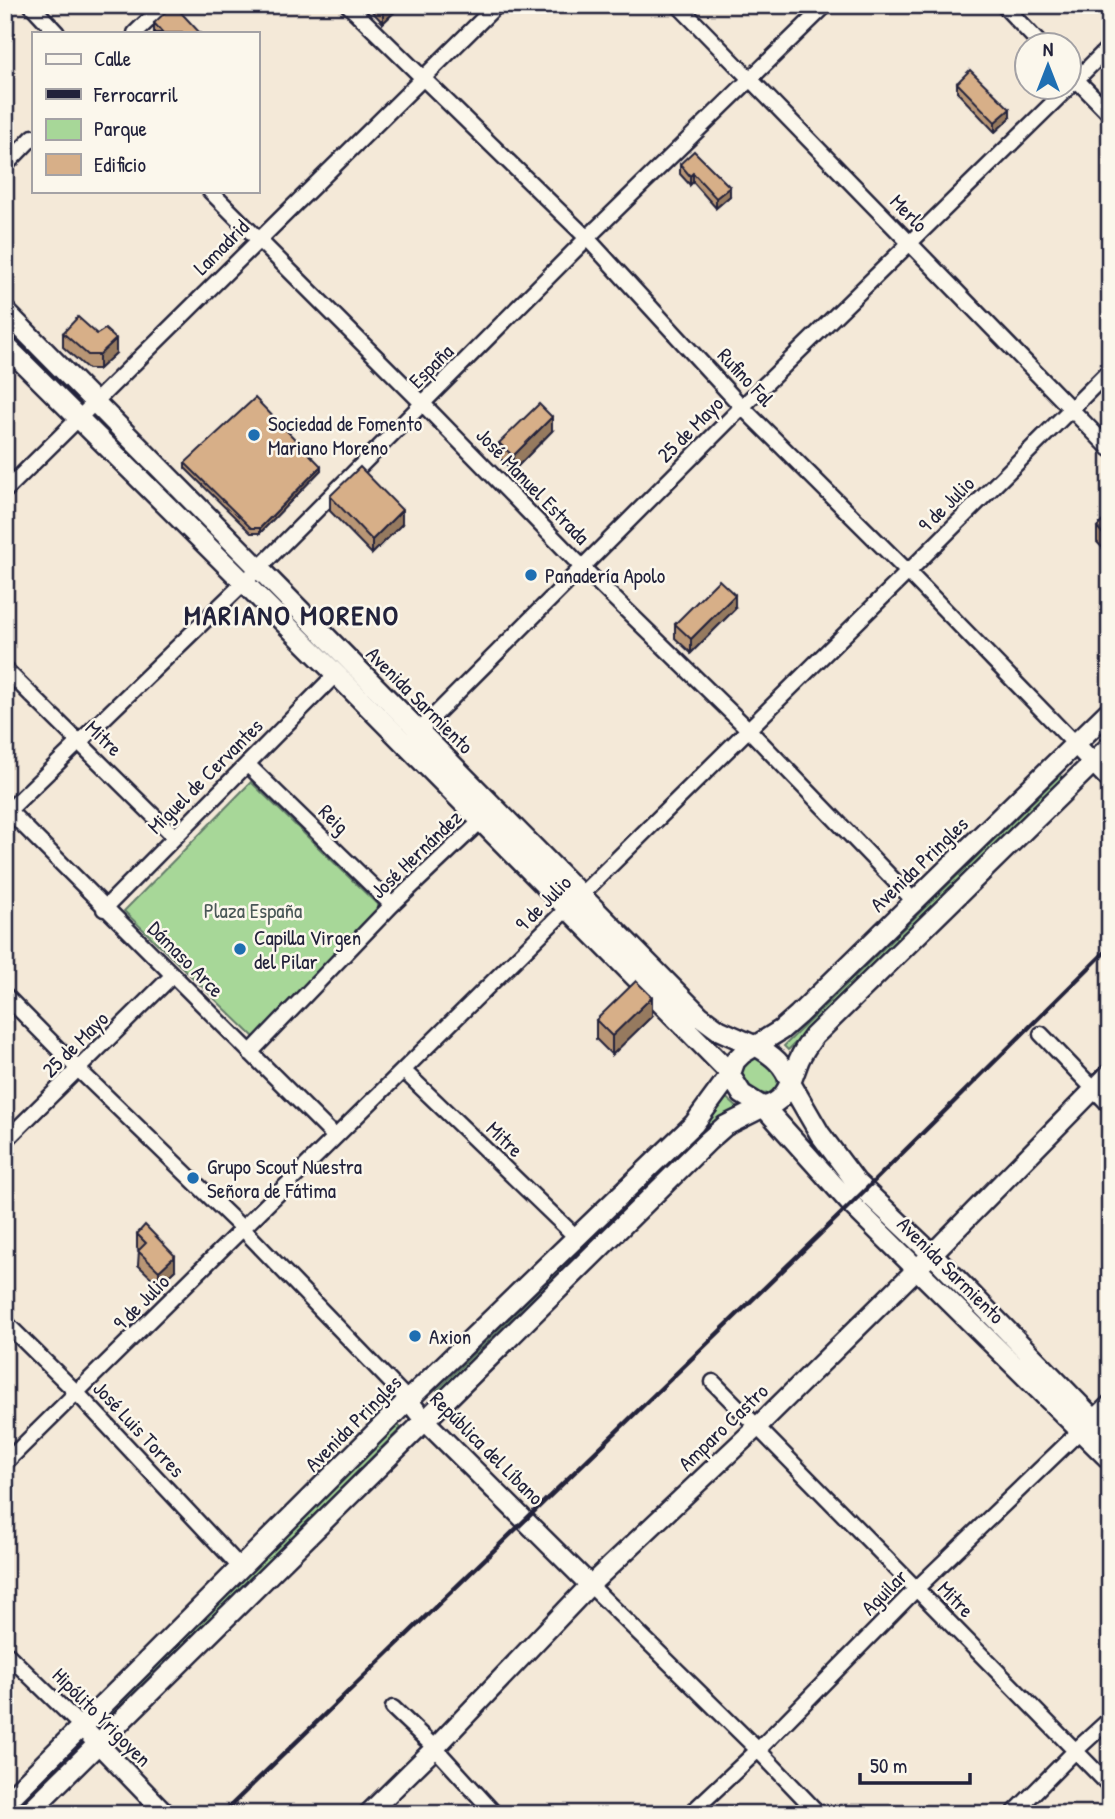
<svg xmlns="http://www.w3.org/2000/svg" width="1115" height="1819" font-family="'Patrick Hand',sans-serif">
  <rect width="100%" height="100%" fill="#f4e9d8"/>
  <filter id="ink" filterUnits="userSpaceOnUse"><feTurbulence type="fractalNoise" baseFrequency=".0143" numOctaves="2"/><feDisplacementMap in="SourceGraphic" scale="14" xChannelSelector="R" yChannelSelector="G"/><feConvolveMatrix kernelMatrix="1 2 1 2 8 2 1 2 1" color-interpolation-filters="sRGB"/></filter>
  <g filter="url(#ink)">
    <path fill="#a7d798" stroke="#647c6a" stroke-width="2" d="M106,426L234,557L232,559L104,429Z
      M1060,775L1064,779L788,1050L784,1046Z
      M251,782L383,910L256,1039L124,911Z
      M751,1058C767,1059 783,1076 775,1091C760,1099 741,1087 740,1070Z
      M722,1094L739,1109L440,1393L437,1390L708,1124Z
      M397,1424L401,1428L107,1725L102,1721Z
      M79,1739L84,1743L14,1814H5Z"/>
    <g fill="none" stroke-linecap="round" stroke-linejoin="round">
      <g stroke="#22223b" stroke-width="19">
        <path id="minor" d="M31,5L57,33
          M348,5L587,238L742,407L908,572L1075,744
          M678,5L1110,449
          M1003,5L1042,46
          M135,33L164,5
          M1070,73L1110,114
          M1071,85L1110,46
          M5,166L33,137
          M210,191L423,404L582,567L748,729L914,901
          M5,491L497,5
          M5,669L175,837
          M413,737L742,407L1068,88
          M247,764L392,905
          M9,811L335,1137
          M5,814L259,568L587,238L826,5
          M104,909L336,674
          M5,995L79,1070L243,1229L408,1400
          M1041,1034L1110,1106
          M250,1053L392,905L486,816
          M404,1071L576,1237
          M5,1141L173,975
          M5,1322L78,1394L240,1567
          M713,1382L1110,1786
          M5,1463L908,572L1110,370
          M590,1585L758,1750L819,1814
          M5,1652L82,1727
          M393,1708L435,1748L495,1814
          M690,1814L758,1750L917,1588L1110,1402
          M1013,1814L1075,1751L1110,1719"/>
      </g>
      <g stroke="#22223b" stroke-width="23">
        <path id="tertiary" d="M1075,744L1110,780
          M408,1400L424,1420L590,1585
          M82,1727L166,1814
          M368,1814L435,1748L590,1585L758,1426L932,1254L1110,1073"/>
      </g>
      <g stroke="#22223b" stroke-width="24">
        <path id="secondary" d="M5,311L700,1016L719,1030L755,1046
          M5,345L336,674L730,1073
          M756,1046C774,1056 783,1064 791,1083
          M730,1075L742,1094L763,1107C787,1103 791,1080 799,1060C803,1051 808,1044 814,1036L1110,746
          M791,1084L820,1134L856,1182L932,1254L1110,1436
          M765,1108L851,1204L1110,1460
          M5,1803L408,1400L694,1124L730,1075L735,1061L742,1054L781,1030L798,1015L1110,710
          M27,1814L708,1141L725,1126L763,1107"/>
      </g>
      <use href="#minor" stroke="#fbf7ec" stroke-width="14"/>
      <use href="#tertiary" stroke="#fbf7ec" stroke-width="18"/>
      <use href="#secondary" stroke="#fbf7ec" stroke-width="19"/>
      <path stroke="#22223b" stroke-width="4.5" d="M222,1814L851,1204L1110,947"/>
    </g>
    <path fill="#b99675" stroke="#22223b" stroke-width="2" d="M366,5H401V6L383,23Z
      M154,23L200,33H154Z
      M957,83L1010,118L995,132L957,92Z
      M680,164L730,196L716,208L693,182L690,185L680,174Z
      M63,333L116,353L99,369H88L63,347Z
      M552,431L513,471L499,457V443Z
      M185,463L321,470L260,533H251L185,468Z
      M330,496L402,524L372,554L330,511Z
      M1110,514V556L1097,542V527Z
      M735,609L691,653L675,638V624Z
      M652,1016L612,1055L596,1039V1020Z
      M137,1234L175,1270L159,1285L138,1265L139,1250L137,1248Z"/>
    <path fill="#967a5f" stroke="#22223b" stroke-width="2" d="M383,5H401L383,23Z
      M1010,109V118L995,132V122Z
      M693,173V182L690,185V176Z
      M730,187V196L716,208V198Z
      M116,339V353L99,369V355Z
      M552,417V431L513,471V456Z
      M321,466V470L260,533V528Z
      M402,510V524L372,554V540Z
      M735,595V609L691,653V639Z
      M652,997V1016L612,1055V1036Z
      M175,1256V1270L159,1285V1271Z"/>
    <path fill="#d7af88" stroke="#22223b" stroke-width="2" d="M173,5H174L200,33H163L154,23Z
      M970,70L1010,109L995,122L957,83Z
      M694,151L730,187L716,198L693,173L690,176L680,164Z
      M78,317L97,334L105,329L116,339L99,355H88L63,333Z
      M255,398L321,466L260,528H251L185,463Z
      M539,404L552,417L513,456L499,443Z
      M360,467L402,510L372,540L330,496Z
      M1110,514V542L1097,527Z
      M719,580L735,595L691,639L675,624Z
      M636,981L652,997L612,1036L596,1020Z
      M145,1225L175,1256L159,1271L138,1251L146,1243L137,1234Z"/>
  </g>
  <g fill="#1f6fb2" stroke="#fbf7ec" stroke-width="2.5">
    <circle cx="254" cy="435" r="7"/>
    <circle cx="531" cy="575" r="7"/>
    <circle cx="240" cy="949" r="7"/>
    <circle cx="193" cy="1178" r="7"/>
    <circle cx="415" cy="1336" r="7"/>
  </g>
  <g text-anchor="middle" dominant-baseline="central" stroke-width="5" stroke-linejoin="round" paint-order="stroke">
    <g font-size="21" fill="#22223b" stroke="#fbf7ec">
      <text transform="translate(909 213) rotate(46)">Merlo</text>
      <text transform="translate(221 247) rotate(-45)">Lamadrid</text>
      <text transform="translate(431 366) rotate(-45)">España</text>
      <text transform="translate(746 377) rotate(47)">Rufino Fal</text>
      <text transform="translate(690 429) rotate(-45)">25 de Mayo</text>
      <text transform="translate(533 486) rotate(46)">José Manuel Estrada</text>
      <text transform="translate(946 504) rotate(-45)">9 de Julio</text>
      <text transform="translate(420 700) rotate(45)">Avenida Sarmiento</text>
      <text transform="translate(104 738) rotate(44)">Mitre</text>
      <text transform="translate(205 776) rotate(-45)">Miguel de Cervantes</text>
      <text transform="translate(334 819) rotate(44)">Reig</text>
      <text transform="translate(416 854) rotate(-44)">José Hernández</text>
      <text transform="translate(919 864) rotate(-44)">Avenida Pringles</text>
      <text transform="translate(543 903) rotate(-45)">9 de Julio</text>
      <text transform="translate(186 959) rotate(45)">Dámaso Arce</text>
      <text transform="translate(75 1044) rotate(-45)">25 de Mayo</text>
      <text transform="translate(505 1139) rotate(44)">Mitre</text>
      <text transform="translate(951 1270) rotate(45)">Avenida Sarmiento</text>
      <text transform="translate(141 1302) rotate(-45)">9 de Julio</text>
      <text transform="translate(353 1423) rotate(-45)">Avenida Pringles</text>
      <text transform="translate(723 1427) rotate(-44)">Amparo Castro</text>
      <text transform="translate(139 1429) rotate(47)">José Luis Torres</text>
      <text transform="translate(487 1448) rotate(45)">República del Líbano</text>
      <text transform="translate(884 1592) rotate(-45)">Aguilar</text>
      <text transform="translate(956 1599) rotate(46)">Mitre</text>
      <text transform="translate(102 1717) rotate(45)">Hipólito Yrigoyen</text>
    </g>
    <g font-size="21" fill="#22223b" stroke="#fbf7ec" text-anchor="start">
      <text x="268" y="423">Sociedad de Fomento<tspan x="268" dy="24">Mariano Moreno</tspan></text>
      <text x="545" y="575">Panadería Apolo</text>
      <text x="254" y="937">Capilla Virgen<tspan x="254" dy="24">del Pilar</tspan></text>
      <text x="207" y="1166">Grupo Scout Nuestra<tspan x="207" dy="24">Señora de Fátima</tspan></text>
      <text x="429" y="1336">Axion</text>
    </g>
    <g font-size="21" fill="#4a5857" stroke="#fbf7ec">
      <text x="253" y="910">Plaza España</text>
    </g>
    <g font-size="28" font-weight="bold" letter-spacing="2" fill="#22223b" stroke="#fbf7ec">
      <text x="292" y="615">MARIANO MORENO</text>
    </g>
  </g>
  <rect width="1115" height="1819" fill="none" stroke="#fbf7ec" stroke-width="28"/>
  <rect x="14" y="14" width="1087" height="1791" fill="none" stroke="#22223b" stroke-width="2.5" filter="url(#ink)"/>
  <rect x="32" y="32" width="228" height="161" fill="#fbf7ec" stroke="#a4a2a5" stroke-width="2"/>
  <rect x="46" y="54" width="35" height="10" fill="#fbf7ec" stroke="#a4a2a5" stroke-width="2"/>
  <text x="94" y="66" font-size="21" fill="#22223b">Calle</text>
  <rect x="46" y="89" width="35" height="10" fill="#22223b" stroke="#a4a2a5" stroke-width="2"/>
  <text x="94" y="102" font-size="21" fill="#22223b">Ferrocarril</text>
  <rect x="46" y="119" width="35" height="21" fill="#a7d798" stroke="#a4a2a5" stroke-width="2"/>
  <text x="94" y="136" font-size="21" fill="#22223b">Parque</text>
  <rect x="46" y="154" width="35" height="21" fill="#d7af88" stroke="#a4a2a5" stroke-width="2"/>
  <text x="94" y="172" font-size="21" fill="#22223b">Edificio</text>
  <g transform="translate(1048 66)"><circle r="33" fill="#fbf7ec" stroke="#a4a2a5" stroke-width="2"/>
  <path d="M0-5L12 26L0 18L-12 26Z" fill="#1f6fb2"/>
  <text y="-10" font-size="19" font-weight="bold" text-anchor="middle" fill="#22223b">N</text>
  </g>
  <path d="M860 1773v10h110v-10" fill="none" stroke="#22223b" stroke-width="3.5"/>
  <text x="870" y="1773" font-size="21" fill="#22223b" stroke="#fbf7ec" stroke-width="5" paint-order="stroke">50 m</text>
</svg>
